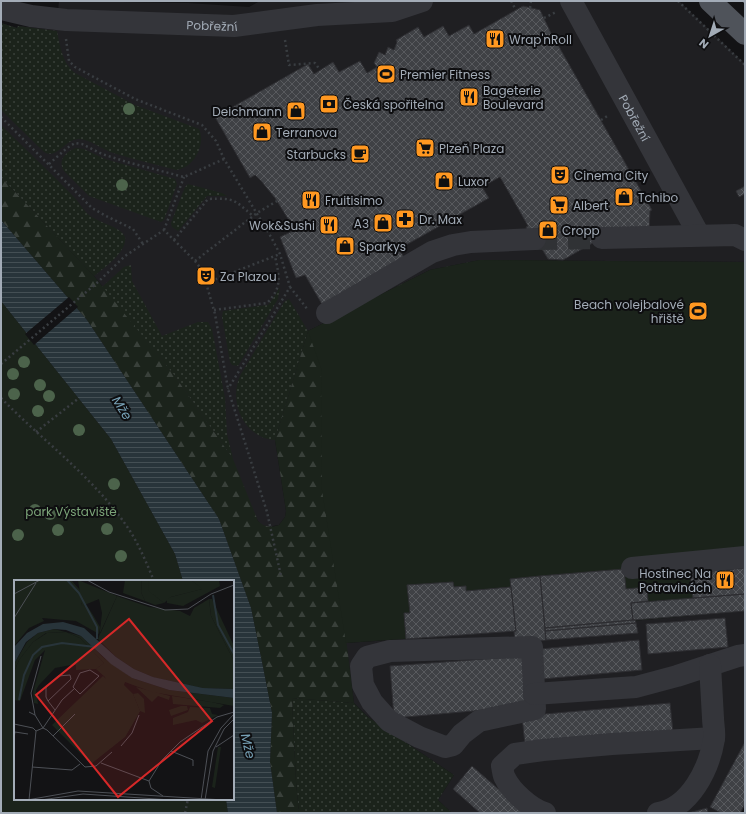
<svg xmlns="http://www.w3.org/2000/svg" width="746" height="814" font-family="Poppins,sans-serif">
  <defs>
    <pattern id="grass-dots" width="8" height="8" patternUnits="userSpaceOnUse"><rect width="8" height="8" fill="#1b231b"/><path d="M2 2h.1M6 6h.1" fill="none" stroke="#39403a" stroke-width="1.8" stroke-linecap="round"/></pattern>
    <pattern id="forest-firs" width="22" height="20" patternUnits="userSpaceOnUse"><rect width="22" height="20" fill="#1b231b"/><path d="M5 1l3.5 6h-7zM16 11l3.5 6h-7z" fill="#39403a"/></pattern>
    <pattern id="water-rules" width="6" height="5" patternUnits="userSpaceOnUse"><rect width="6" height="5" fill="#28343a"/><path d="M0 2.5h6" fill="none" stroke="#444f54"/></pattern>
    <pattern id="building-cross-hatch" width="8" height="8" patternUnits="userSpaceOnUse"><rect width="8" height="8" fill="#3f4145"/><path d="M0 0l8 8M0 8l8-8" fill="none" stroke="#585a5e"/></pattern>
  </defs>
  <rect width="100%" height="100%" fill="#131315"/>
  <path fill="#1f1f22" d="M59,1L188,3L249,7L260,1H679L745,64V262L480,260L430,270L308,331L275,440L286,511L285,517L279,525L267,527L261,525L258,521L254,514L117,304L94,276L1,177V23L17,28L18,26L56,30Z
    M745,611V806L741,813H452L438,800L454,775L368,717L354,703L346,643L516,631Z"/>
  <path fill="url(#grass-dots)" d="M1,23L17,28L18,26L57,31C60,45 62,63 75,73L135,105L199,129C206,145 194,168 176,170C155,164 132,159 110,152C101,148 88,139 79,139C65,139 57,160 44,152L1,110Z
    M1,125C25,149 50,172 73,196C79,202 83,210 89,215C97,222 122,227 125,237C128,251 103,269 94,276L1,177Z
    M76,148L84,149L105,159L175,179L177,184L164,220L161,222L89,196L64,171C57,161 66,151 76,148Z
    M188,184L222,193L227,196H207L178,231L172,227L171,223L185,187Z
    M131,265L132,281L162,336L198,322H208L212,329L225,398L227,434L233,459L174,375L102,287L124,267Z
    M280,287L278,299L238,366L232,365L230,362L222,317L223,311L268,305L272,300Z
    M289,299L308,331L275,440C244,438 227,401 241,374L284,302Z
    M292,698L354,703L368,717L454,775L438,800L452,813H299L296,782Z"/>
  <path fill="url(#forest-firs)" d="M1,177L94,276L174,375L233,459L258,521C264,527 270,528 279,525L285,517L286,511L275,440L308,331L430,270L480,260L636,262L345,630L354,703L292,698L296,782L299,813H277L270,762L272,713L263,667L251,608L219,519L87,320L1,220Z"/>
  <path fill="#1b231b" d="M480,260L745,262V611L516,631L346,643L322,490L321,368L308,331L430,270Z
    M1,301L111,439L175,554L183,581H15V799H226L228,813H1Z"/>
  <path fill="url(#water-rules)" d="M1,220L87,320L219,519L251,608L263,667L272,713L270,762L277,813H228L226,799H233V581H183L175,554L111,439L1,301Z"/>
  <path fill="#131315" d="M69,297L78,307L34,345L25,334Z"/>
  <path fill="url(#building-cross-hatch)" stroke="#2d2d31" d="M523,6L540,10L550,31L652,210L650,211L649,233L612,232L563,260L548,259L531,231L528,232L526,227L528,226L500,177L482,187L489,198L399,249L405,259L323,306L305,275L296,278L280,237L295,230L275,198L262,182L255,175L250,178L215,117L308,64L314,74L333,62L339,72L360,61L367,73L377,67L374,63L379,52L385,55L388,47L394,50L397,42L396,40L418,27L424,37L443,26L449,36L469,25L474,34Z
    M745,186V194L739,197L736,191Z
    M745,568V594L693,598L690,573Z
    M624,569L626,589L647,587L648,601L631,603L633,620L545,628L540,576Z
    M540,576L546,640L515,643L514,631H516L510,579Z
    M453,582L454,587L466,586V591L511,587L516,631L406,639L404,613H410L407,585Z
    M745,594V611L633,620L631,603Z
    M725,618L728,647L648,654L646,624Z
    M633,620H635L636,623L545,631V628Z
    M636,623L638,633L546,640L545,631Z
    M639,640L642,670L542,679L540,649Z
    M526,656L530,706L394,718L390,666Z
    M670,703L673,732L525,745L522,716Z
    M745,742V804L740,813H721L710,807Z
    M472,766L526,813H480L453,789Z
    M707,808L708,813H688Z"/>
  <g fill="none" stroke-linecap="round" stroke-linejoin="round">
    <path stroke="#303235" stroke-width="22" stroke-dasharray="22 11" stroke-linecap="butt" d="M535,239L602,238"/>
    <path stroke="#393d41" stroke-width="2.5" stroke-dasharray="2 3" stroke-linecap="butt" d="M511,1L516,10
      M678,1L745,65
      M530,8L531,1
      M544,18L556,12
      M66,39L69,61L75,67L135,99L202,125L216,141L224,159L271,237L280,254L290,287L228,389
      M285,40L289,65L315,63L320,70
      M1,117L92,208L106,216L133,229L143,244
      M601,120L609,115
      M49,164L67,148L75,143L82,144L102,154L127,162L184,177L224,159
      M164,230L184,177
      M174,240L208,199C235,198 233,199 253,216
      M195,261L257,213L277,201
      M206,283L280,254
      M290,287L308,310
      M214,310L267,303C283,287 279,276 275,256
      M1,364L98,282L125,256L164,230L195,261L202,270L206,283L215,314L228,389L267,512L281,576
      M1,398C44,442 96,479 130,531C140,547 147,564 154,581
      M36,432L79,398
      M185,813L188,799"/>
    <g stroke="#34353a" stroke-width="22">
      <path id="s1" d="M571,1L699,235"/>
      <path id="s2" d="M1,9L31,16L66,20L234,26L317,15L392,11L422,1"/>
      <path d="M602,238L735,235L745,240"/>
      <path d="M327,313L432,252L453,245L471,242L535,239"/>
      <path d="M632,568L745,557"/>
      <path d="M532,647L535,709L479,721L462,734L453,745L445,747L419,737L389,721L372,702L363,685L361,666L367,657L390,651Z"/>
      <path d="M534,694L636,687L677,676L738,656L745,655"/>
      <path d="M545,813C531,809 511,791 505,778C503,775 503,770 502,766L515,754L543,750L612,744L714,738"/>
      <path d="M658,813C690,808 709,769 714,739C715,732 713,724 713,718C712,700 711,683 710,665"/>
    </g>
    <path stroke="#4f535a" stroke-width="22" d="M710,1L745,34"/>
    <path stroke="#464a4f" stroke-width="1" d="M742,1L745,4"/>
  </g>
  <g fill="#4c634b">
    <circle cx="129" cy="109" r="6"/>
    <circle cx="122" cy="185" r="6"/>
    <circle cx="24" cy="362" r="6"/>
    <circle cx="13" cy="374" r="6"/>
    <circle cx="40" cy="385" r="6"/>
    <circle cx="14" cy="394" r="6"/>
    <circle cx="49" cy="396" r="6"/>
    <circle cx="38" cy="411" r="6"/>
    <circle cx="79" cy="430" r="6"/>
    <circle cx="114" cy="484" r="6"/>
    <circle cx="35" cy="510" r="6"/>
    <circle cx="50" cy="514" r="6"/>
    <circle cx="107" cy="529" r="6"/>
    <circle cx="58" cy="530" r="6"/>
    <circle cx="18" cy="535" r="6"/>
    <circle cx="121" cy="556" r="6"/>
  </g>
  <defs>
    <g id="restaurant-square" transform="scale(1)"><rect x="-9" y="-9" width="18" height="18" rx="4" fill="#ff9821" stroke="#0e0e10"/><path d="M-5-6h1v4h1v-4h1v4h1v-4h1v5L-1.5 .5V6h-2V.5L-5-1ZM5-6V6H3V1.5H1.5Q1.5-4 5-6Z" fill="#111"/></g>
    <g id="stadium-square" transform="scale(1)"><rect x="-9" y="-9" width="18" height="18" rx="4" fill="#ff9821" stroke="#0e0e10"/><path d="M0-5a6.5 5 0 1 0 0 10a6.5 5 0 1 0 0-10ZM-3.5-1.8h7v3.6h-7Z" fill="#111"/></g>
    <g id="bank-square" transform="scale(1)"><rect x="-9" y="-9" width="18" height="18" rx="4" fill="#ff9821" stroke="#0e0e10"/><path d="M-6-4H6V4H-6ZM0-2.3a2.3 2.3 0 1 0 0 4.6a2.3 2.3 0 1 0 0-4.6Z" fill="#111"/></g>
    <g id="shop-square" transform="scale(1)"><rect x="-9" y="-9" width="18" height="18" rx="4" fill="#ff9821" stroke="#0e0e10"/><path d="M-5-2.5h2.3a2.7 3.5 0 0 1 5.4 0H5L5.5 6h-11ZM-1.5-2.5h3a1.5 2.3 0 0 0-3 0Z" fill="#111"/></g>
    <g id="supermarket-square" transform="scale(1)"><rect x="-9" y="-9" width="18" height="18" rx="4" fill="#ff9821" stroke="#0e0e10"/><path d="M-6-5.5h2.5l.6 2H6L4.5 2H-2.5L-4.4-4H-6ZM-1.5 3.2a1.3 1.3 0 1 0 .1 0ZM3 3.2a1.3 1.3 0 1 0 .1 0Z" fill="#111"/></g>
    <g id="cafe-square" transform="scale(1)"><rect x="-9" y="-9" width="18" height="18" rx="4" fill="#ff9821" stroke="#0e0e10"/><path d="M-5.5-4.5H6V0H3Q3 3.5 0 3.5H-2.5Q-5.5 3.5-5.5 0ZM3-3.2v2h1.7v-2ZM-6 4.5H4V6H-6Z" fill="#111"/></g>
    <g id="theatre-square" transform="scale(1)"><rect x="-9" y="-9" width="18" height="18" rx="4" fill="#ff9821" stroke="#0e0e10"/><path d="M-5-5.5Q0-4 5-5.5V0Q5 5 0 6Q-5 5-5 0ZM-3.3-2.5H-1v1.5H-3.3ZM1-2.5H3.3v1.5H1ZM-2.8 1Q0 5.5 2.8 1Z" fill="#111"/></g>
    <g id="pharmacy-square" transform="scale(1)"><rect x="-9" y="-9" width="18" height="18" rx="4" fill="#ff9821" stroke="#0e0e10"/><path d="M-2-6h4v4h4v4h-4v4h-4v-4h-4v-4h4Z" fill="#111"/></g>
  </defs>
  <g fill-rule="evenodd">
    <use href="#restaurant-square" x="495" y="39"/>
    <use href="#stadium-square" x="386" y="74"/>
    <use href="#restaurant-square" x="469" y="97"/>
    <use href="#bank-square" x="329" y="104"/>
    <use href="#shop-square" x="296" y="111"/>
    <use href="#shop-square" x="262" y="132"/>
    <use href="#supermarket-square" x="425" y="148"/>
    <use href="#cafe-square" x="360" y="154"/>
    <use href="#theatre-square" x="560" y="175"/>
    <use href="#shop-square" x="444" y="181"/>
    <use href="#shop-square" x="624" y="197"/>
    <use href="#restaurant-square" x="311" y="200"/>
    <use href="#supermarket-square" x="559" y="205"/>
    <use href="#pharmacy-square" x="405" y="219"/>
    <use href="#shop-square" x="383" y="223"/>
    <use href="#restaurant-square" x="329" y="225"/>
    <use href="#shop-square" x="548" y="230"/>
    <use href="#shop-square" x="345" y="246"/>
    <use href="#theatre-square" x="206" y="276"/>
    <use href="#stadium-square" x="698" y="311"/>
    <use href="#restaurant-square" x="725" y="580"/>
  </g>
  <g text-anchor="middle" dominant-baseline="central" stroke-width="4" stroke-linejoin="round" paint-order="stroke">
    <g font-size="12" fill="#a3acb7" stroke="#0e0e10">
      <text stroke="none"><textPath href="#s2" startOffset="212">Pobřežní</textPath></text>
      <text stroke="none"><textPath href="#s1" startOffset="133">Pobřežní</textPath></text>
    </g>
    <g font-size="12" fill="#a3acb7" stroke="#0e0e10" text-anchor="start">
      <text x="509" y="39">Wrap'nRoll</text>
      <text x="400" y="74">Premier Fitness</text>
      <text x="483" y="90">Bageterie<tspan x="483" dy="14">Boulevard</tspan></text>
      <text x="343" y="104">Česká spořitelna</text>
      <text x="282" y="111" text-anchor="end">Deichmann</text>
      <text x="276" y="132">Terranova</text>
      <text x="439" y="148">Plzeň Plaza</text>
      <text x="346" y="154" text-anchor="end">Starbucks</text>
      <text x="574" y="175">Cinema City</text>
      <text x="458" y="181">Luxor</text>
      <text x="638" y="197">Tchibo</text>
      <text x="325" y="200">Fruitisimo</text>
      <text x="573" y="205">Albert</text>
      <text x="419" y="219">Dr. Max</text>
      <text x="369" y="223" text-anchor="end">A3</text>
      <text x="315" y="225" text-anchor="end">Wok&amp;Sushi</text>
      <text x="562" y="230">Cropp</text>
      <text x="359" y="246">Sparkys</text>
      <text x="220" y="276">Za Plazou</text>
      <text x="684" y="304" text-anchor="end">Beach volejbalové<tspan x="684" dy="14">hřiště</tspan></text>
      <text x="711" y="573" text-anchor="end">Hostinec Na<tspan x="711" dy="14">Potravinách</tspan></text>
    </g>
    <g font-size="12" fill="#7ba478" stroke="#0e0e10">
      <text x="71" y="511">park Výstaviště</text>
    </g>
    <g font-size="13" font-style="italic" fill="#76a0b5" stroke="#0e0e10">
      <text transform="translate(122 408) rotate(58)">Mže</text>
      <text transform="translate(248 746) rotate(77)">Mže</text>
    </g>
  </g>
  <g transform="translate(14 580)">
    <rect width="220" height="220" fill="#131315"/>
    <path d="M0,0H57L73,18L67,24L73,26L79,35L86,47L85,54L62,41L28,38L30,41L15,48L0,66ZM111,0H128L127,12L131,21L109,13ZM134,0H177L189,9L157,17L150,23L134,11ZM52,52L66,58L90,83L82,89L62,90V85H57L41,88L25,105L22,110L24,124L20,123L19,112L31,70L21,80L6,121L0,120V92L5,80L19,62L33,53ZM122,107L156,116L155,120L144,116L138,122ZM124,113L130,119L131,133L126,131L119,114ZM158,116L198,122L210,125L206,128L159,124ZM167,126H173L174,130L157,136L155,130ZM176,127L196,128L198,134L204,135L188,143L182,140L159,145V138L174,132ZM204,167H207L201,208L198,207Z" fill="#1b231b"/>
    <path d="M64,0L103,16L86,53L189,108L139,97L85,60L88,33L85,19L68,26ZM128,0H134L135,11L150,23L141,25L131,21L127,12ZM177,0H205L206,6L169,26L153,23V19L157,17L188,9ZM195,19H198L220,66V81L197,36ZM40,49L67,56L91,79L118,98L155,110L220,118V126L138,112L111,102L110,105L119,114L126,131L111,157L91,97L82,89L90,83L66,58L52,52L32,53L19,62L5,80L0,92V84L13,62L24,53Z" fill="#1b231b"/>
    <path d="M103,16L135,27L166,31L176,36L180,28L195,19L197,36L220,81V109L189,108L139,97L120,89L102,77L84,59ZM89,96L126,131L111,157L77,184L38,145Z" fill="#1b231b"/>
    <path d="M49,42L70,48L102,77L120,89L139,97L189,108L220,109V118L155,110L118,98L97,84L67,56L52,50L40,49L24,53L12,62L0,84V67L13,53L29,44Z" fill="#28343a"/>
    <path fill="none" stroke="#28343a" stroke-width="2" d="M53,0L65,13L83,47V59M199,15L204,45L220,74M5,120L10,95L19,75L28,67L48,63L81,67"/>
    <path fill="none" stroke="#4d5056" stroke-width="1" d="M73,0L95,12L151,30L174,29L197,14L220,5M0,14L26,0M0,38L22,3M76,90L85,96L66,114L59,107L66,93ZM34,121L57,99L56,95L44,96L32,107V117L34,121L41,130M15,132L21,135L29,148L48,120L61,108M21,135L17,113L27,76M203,137L220,132M0,144L19,148L22,151M22,151L29,148L33,150L71,187L82,186L98,172M39,156L61,134M0,158L1,152L14,154M107,166L118,153L125,135M202,167L220,155M157,171L179,180V186M87,183L135,201L148,180L166,162L203,137M18,187L58,190L66,184M135,201L137,208L149,216M13,220L64,211L210,220M15,220L22,151M27,220L69,214L157,220M50,220H89M187,220L194,171L207,148L220,134M191,220L199,171L210,149L220,139"/>
    <path fill="#d62828" fill-opacity="0.15" stroke="#d62828" stroke-width="2" d="M115,39L198,141L104,217L22,115Z"/>
    <rect width="220" height="220" fill="none" stroke="#a3acb7" stroke-width="2"/>
  </g>
  <rect width="746" height="814" fill="none" stroke="#a3acb7" stroke-width="4"/>
  <g transform="translate(710 36) rotate(219)" stroke="#0e0e10" stroke-width="3" paint-order="stroke">
  <path d="M0-3L7 15L0 10L-7 15Z" fill="#a3acb7"/>
  <text y="-6" font-size="11" font-weight="bold" text-anchor="middle" fill="#a3acb7">N</text>
  </g>
</svg>
